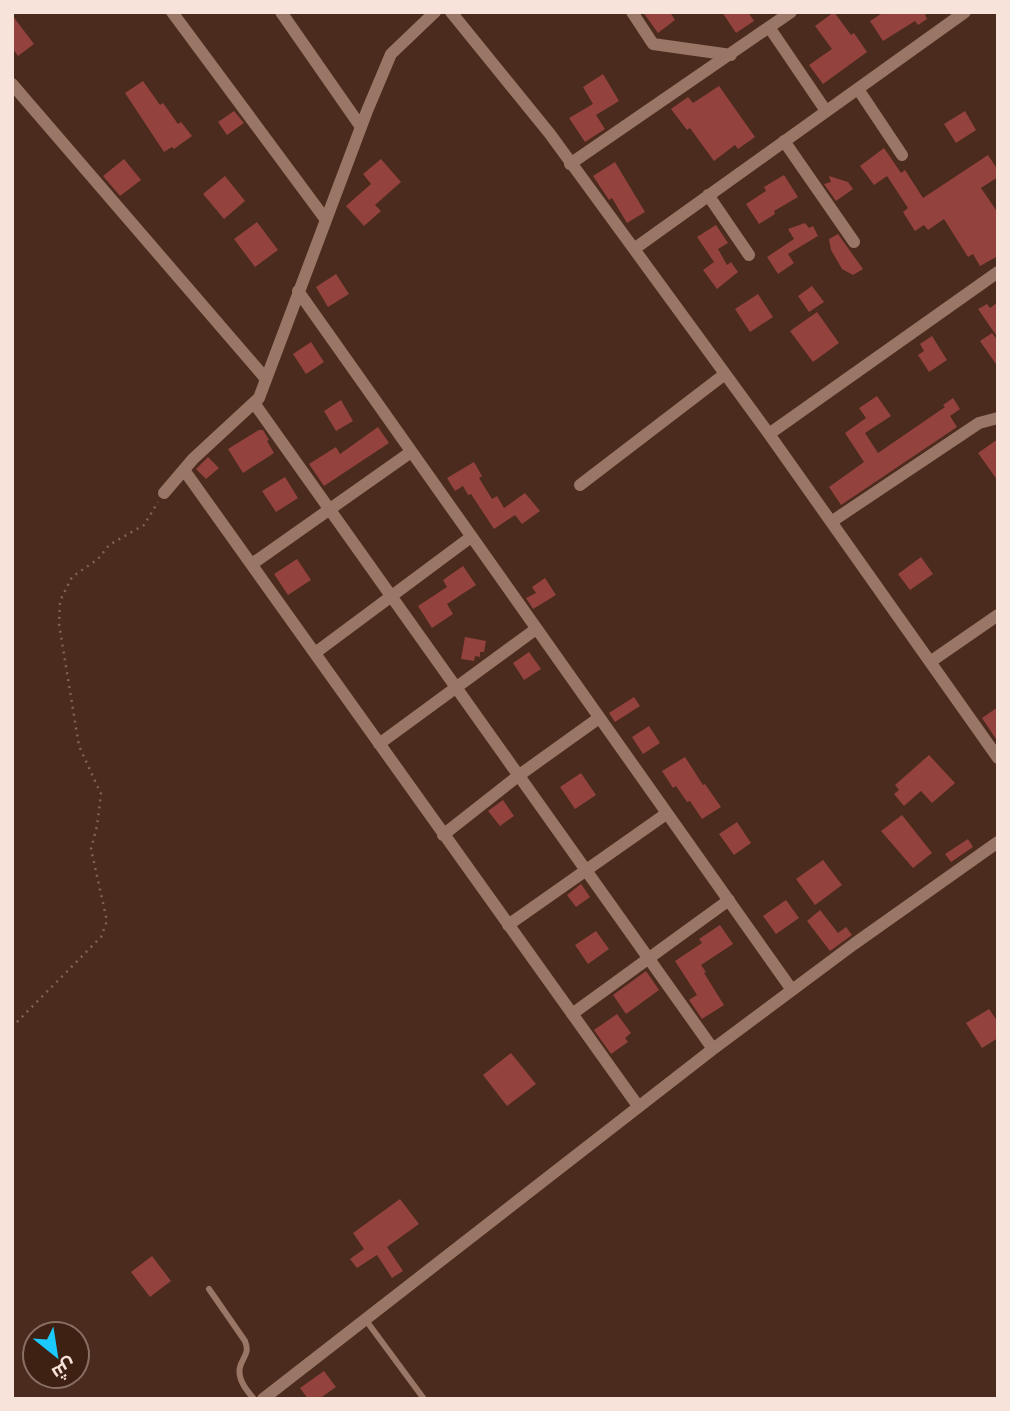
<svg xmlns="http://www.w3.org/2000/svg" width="1010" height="1411" font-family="Arial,Cairo,sans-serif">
  <rect width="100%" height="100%" fill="#4a2b1d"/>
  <path fill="#94423e" d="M643,12H670L675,20L658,33Z
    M722,12H748L754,21L736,33Z
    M834,12L851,35L854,33L867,52L823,84L809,65L832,49L815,26Z
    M884,12H930L925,15L927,19L918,25L915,21L883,41L870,21Z
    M12,15L34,44L18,56L12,48Z
    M603,74L619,101L596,115L605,129L585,142L569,118L593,104L583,87Z
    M143,81L160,105L163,103L178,124L181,122L192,136L174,149L172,147L164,152L125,93Z
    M719,86L755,137L738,149L735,145L714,161L690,128L687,130L671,109L688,97L693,103Z
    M234,111L244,123L227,135L218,122Z
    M965,111L976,130L956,143L944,124Z
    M884,148L901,173L905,170L923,198L988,155L998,170V177L981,188L998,213V256L980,266L973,254L968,257L944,219L928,230L924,225L915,231L903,212L908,208L887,176L874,185L860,166Z
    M124,159L141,180L120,196L103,176Z
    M381,159L401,182L375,205L381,211L364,226L346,206L371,184L363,174Z
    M615,162L645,212L627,223L612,198L609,200L593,176Z
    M784,175L798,197L774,211L775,214L759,224L746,204L766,191L764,187Z
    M225,176L245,201L224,219L203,194Z
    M829,176L848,182L853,189L836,201L824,184L831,182Z
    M257,222L278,250L255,267L234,239Z
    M805,223L809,228L813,226L818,236L788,254L794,263L778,274L767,257L794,239L788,229Z
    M716,225L728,243L718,249L727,265L731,262L738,272L717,289L703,270L714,262L697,237Z
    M838,234L863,269L853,275L842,269L831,250L829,239Z
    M336,274L349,294L328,307L316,287Z
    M812,286L824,302L809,312L798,296Z
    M758,294L773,317L750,332L735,309Z
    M998,302V338L978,309L987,304L990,308Z
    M817,312L839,343L813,362L790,331Z
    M992,333L998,341V367L980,341Z
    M932,336L947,360L929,372L918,355L924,351L920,344Z
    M311,342L324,362L306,374L293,354Z
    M877,396L891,416L865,433L878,453L945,407L943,405L953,398L960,409L950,416L957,427L841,505L829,487L864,462L845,433L866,418L859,408Z
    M341,400L353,421L336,431L324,411Z
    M378,427L389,443L324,486L309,464L336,447L340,454Z
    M259,430H263L269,440L267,441L274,453L243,473L228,449Z
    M998,439V481L978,453Z
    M208,457L219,468L206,479L196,469Z
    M474,462L482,476L479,478L492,499L497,496L504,508L525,493L540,511L522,524L515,515L494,529L471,494L468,495L463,486L455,491L447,478Z
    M285,477L298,498L276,512L262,491Z
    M921,557L933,574L910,590L898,574Z
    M297,559L311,580L288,595L274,574Z
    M463,566L476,585L447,604L453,614L432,628L418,606L447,587L443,580Z
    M545,578L556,595L533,609L526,598L536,593L532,587Z
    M465,637L486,641L484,652H480V657L475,656L474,661L461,659Z
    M529,652L541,669L524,680L513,663Z
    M634,697L640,706L615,722L609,713Z
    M998,707V742L982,718Z
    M649,726L660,743L643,754L632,737Z
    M929,755L955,783L932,803L921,791L904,806L894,794L899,790L895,785Z
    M685,757L703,785L705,784L721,807L702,819L690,801L687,802L676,786L673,788L662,771Z
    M581,773L596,795L575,809L560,787Z
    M503,800L514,816L500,826L488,811Z
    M902,815L932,853L913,868L881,831Z
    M737,822L751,843L734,855L719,834Z
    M968,839L973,847L951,862L945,854Z
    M823,860L842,885L815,905L796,879Z
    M581,884L590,897L576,907L567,895Z
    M786,900L799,918L776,934L763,916Z
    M820,910L838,933L846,927L852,935L830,951L807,921Z
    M720,925L733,944L701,965L706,972L704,973L724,1005L702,1019L689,1000L697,995L675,961L702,943L699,939Z
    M596,931L609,949L588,964L575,945Z
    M646,971L659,990L626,1014L613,995Z
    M989,1009L998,1022V1038L982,1048L966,1023Z
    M617,1014L631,1033L625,1038L628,1042L611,1054L594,1030Z
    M511,1053L536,1084L507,1106L483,1075Z
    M400,1199L419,1224L387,1247L403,1271L392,1278L377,1255L357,1268L350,1259L364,1249L353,1233Z
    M152,1256L171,1281L150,1297L131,1272Z
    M324,1371L336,1387L319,1399H308L300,1388Z"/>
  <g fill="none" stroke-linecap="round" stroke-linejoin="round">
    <path stroke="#7f6357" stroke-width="2.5" stroke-dasharray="2 5" stroke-linecap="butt" d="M12,1027L101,937L107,921L91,849L97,826L101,794L79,746L59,624L60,601L72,577L98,559L109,545L144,525L158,502"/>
    <path stroke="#997666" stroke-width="6" d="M209,1289L245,1341C250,1354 243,1356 240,1367C237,1379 247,1391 254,1399
      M365,1319L424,1399"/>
    <path stroke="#997666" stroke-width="12" d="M172,12L326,220
      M281,12L361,127
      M451,12L550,134L634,249L769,434L998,758
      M632,12L653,44L731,55
      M769,27L826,111
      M12,84L266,379
      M858,89L902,155
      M784,141L854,242
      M570,164L791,12
      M708,195L749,255
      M634,249L965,12
      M298,291L792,990
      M254,403L713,1049
      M769,434L998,272
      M184,470L638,1106
      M580,485L725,374
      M164,493L193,459L259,398L367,111L391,54L435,12
      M831,522L979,423L998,418
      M252,564L411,452
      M315,653L471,537
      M930,662L998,615
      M379,744L536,629
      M443,835L518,776L599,718
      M508,925L666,814
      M572,1014L729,900
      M263,1399L713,1049L854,944L998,842"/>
  </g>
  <rect width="1010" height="1411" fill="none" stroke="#f8e3da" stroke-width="28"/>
  <g transform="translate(56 1355) rotate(150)"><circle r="33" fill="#3f2113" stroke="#896f63" stroke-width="2"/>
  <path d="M0-5L12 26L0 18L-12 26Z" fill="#1bcafc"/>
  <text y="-10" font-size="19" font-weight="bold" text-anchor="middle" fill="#f8e3da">ش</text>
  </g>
</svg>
